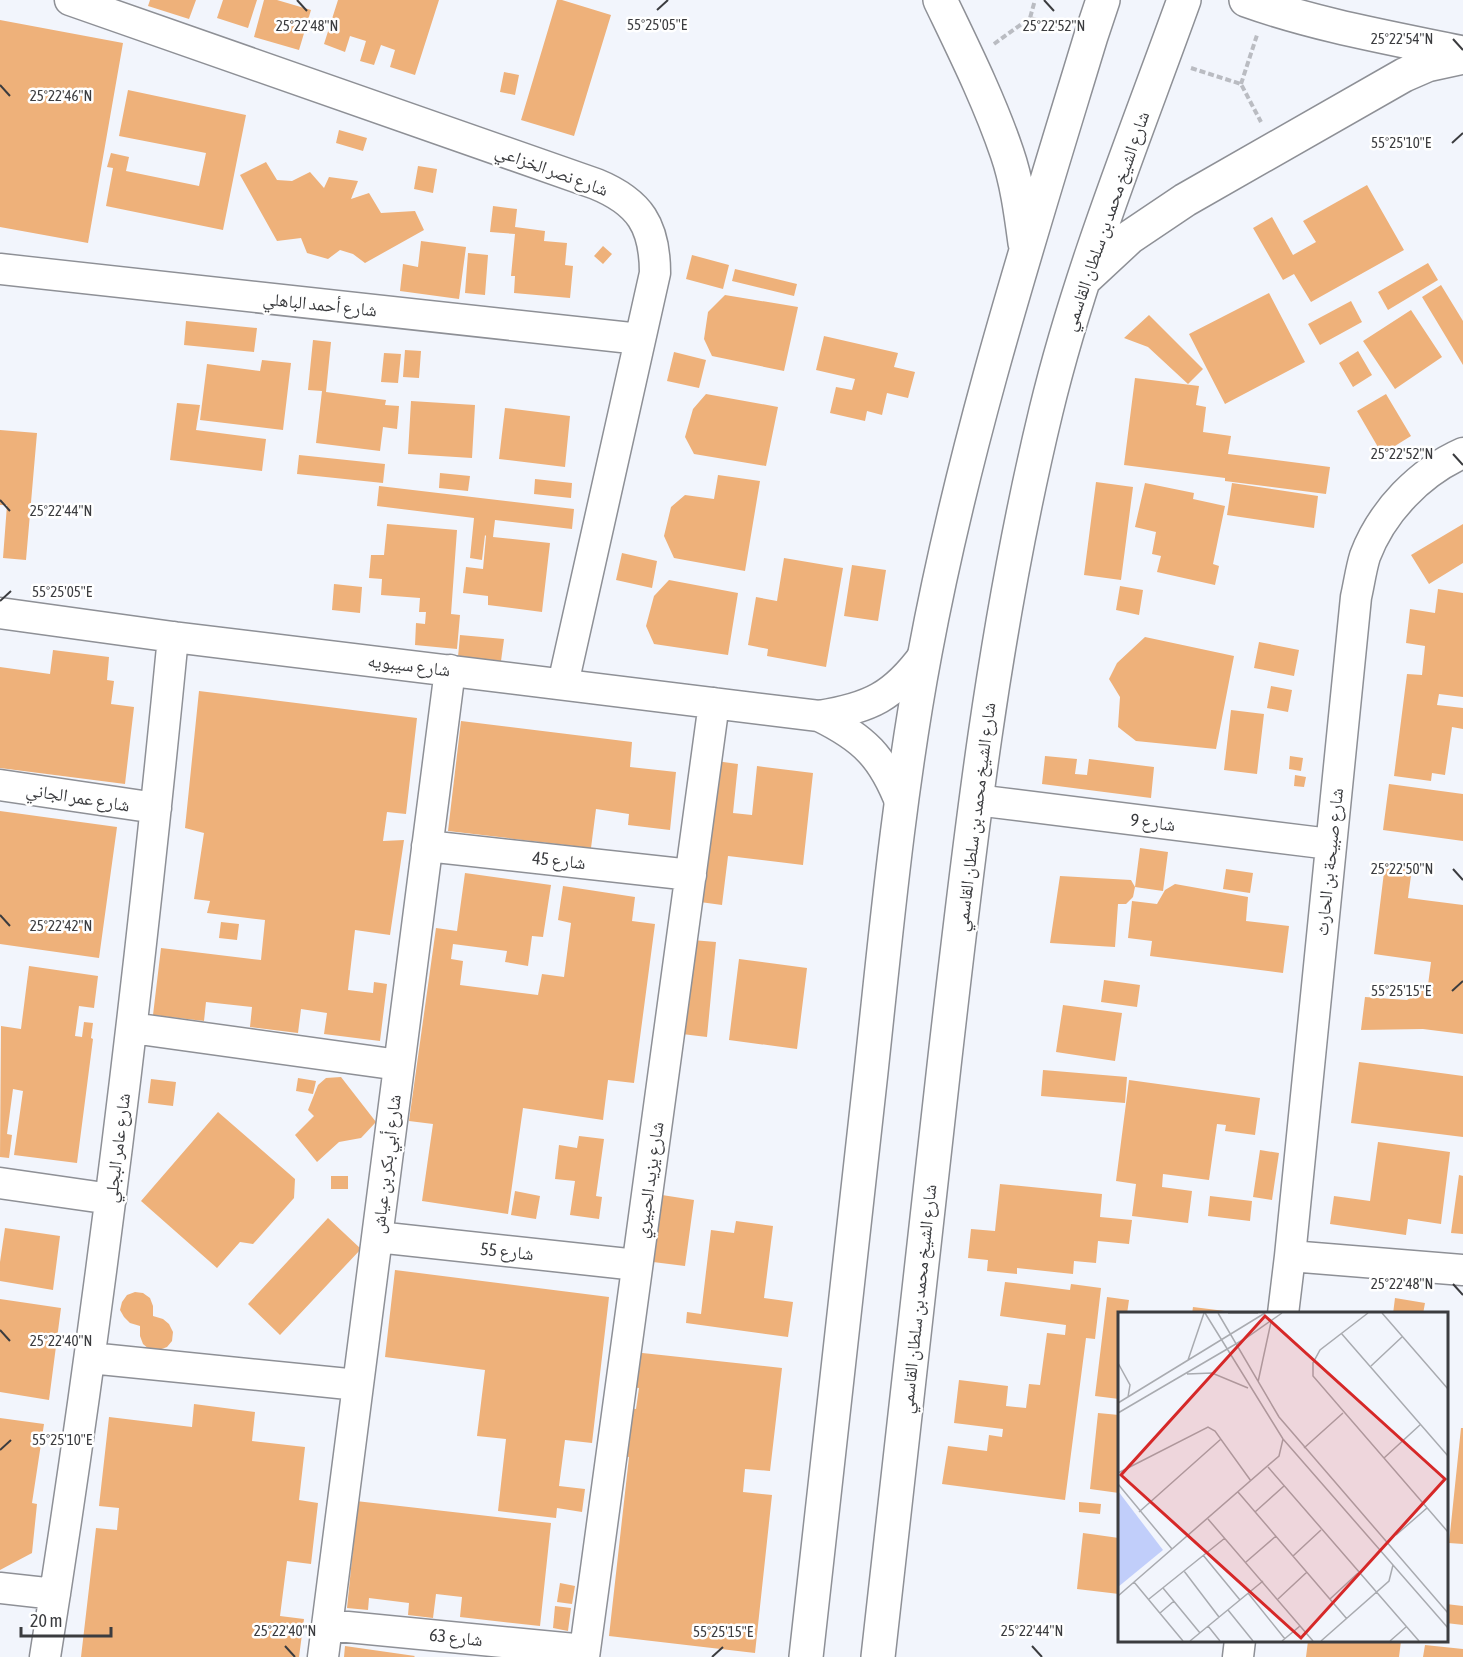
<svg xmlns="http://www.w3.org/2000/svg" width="1463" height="1657" font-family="'Asap Condensed','Noto Naskh Arabic',sans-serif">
  <rect width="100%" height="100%" fill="#f2f5fc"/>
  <path fill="#eeb17a" d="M150,0H196L189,19L148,6Z
    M223,0H257L248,28L217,18Z
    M264,0H277L311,10L299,50L254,37Z
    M338,0H439L415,75L390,67L395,50L381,45L374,65L360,61L366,41L350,36L345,52L324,44Z
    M557,0H562L611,15L574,136L521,120Z
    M0,20L123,43L88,243L0,227Z
    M504,72L519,75L515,95L500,92Z
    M128,90L246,115L223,230L106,206L113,168L107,167L111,153L129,157L126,171L199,186L206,153L119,136Z
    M339,130L367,138L363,151L336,143Z
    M266,162L277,180L292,181L310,172L324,188L329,177L358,181L351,199L369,193L381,213L415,211L424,230L365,263L353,254L340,250L328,259L307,253L301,238L277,241L240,175Z
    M418,166L437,169L433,193L414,189Z
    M1367,185L1404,250L1311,302L1294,274L1283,280L1253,228L1272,217L1293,255L1316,242L1303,221Z
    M493,206L517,209L515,227L545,231L544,241L567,243L565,265L573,266L570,298L514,293L515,276H511L515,234L490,232Z
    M421,241L466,247L459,299L400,291L403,264L418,267Z
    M603,246L612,254L603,264L594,256Z
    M468,253L488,255L485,295L465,293Z
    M692,255L729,265L723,289L686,279Z
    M1428,263L1438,280L1388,310L1378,292Z
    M735,269L797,284L794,296L732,281Z
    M1441,285L1463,321V365L1422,297Z
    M1269,293L1305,362L1225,404L1189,334Z
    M725,295L798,307L784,371L712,356L704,339L708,312Z
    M1351,301L1362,322L1320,345L1308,324Z
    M1411,310L1442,357L1395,389L1363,341Z
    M1149,315L1203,369L1188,384L1148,347L1124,338Z
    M186,321L257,328L254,352L184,345Z
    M824,336L898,353L894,367L915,372L908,398L887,393L882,415L867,411L865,421L830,413L836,387L852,390L855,379L816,370Z
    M313,340L331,342L326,392L386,400L385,405L399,406L397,429L383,427L380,451L316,443L322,391L308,390Z
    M405,350L421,351L419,378L403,377Z
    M1358,351L1372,375L1353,387L1339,363Z
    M674,352L706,360L699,388L667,381Z
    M384,353L401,354L398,383L381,382Z
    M262,360L291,363L283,430L200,420L207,364L260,371Z
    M1135,378L1199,386L1196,405L1206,407L1203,432L1231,436L1228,454L1330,467L1326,494L1225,481V478L1124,465Z
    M706,394L778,407L766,466L694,454L685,437L693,409Z
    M1386,394L1411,436L1382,454L1357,411Z
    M411,401L475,405L472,458L408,454Z
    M177,403L200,405L196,430L266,439L262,471L170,460Z
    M505,408L570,416L565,467L499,459Z
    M0,430L37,433L26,560L3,558L7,505H0Z
    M299,455L385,464L383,483L297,474Z
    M440,473L470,476L468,491L439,488Z
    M718,475L760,481L745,571L674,558L664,536L671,507L685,495L714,499Z
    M535,479L572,483L571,498L534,494Z
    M1096,482L1133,487L1121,580L1084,575Z
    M1145,483L1194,493L1193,499L1225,506L1213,564L1219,566L1215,585L1157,572L1161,556L1152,554L1156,532L1135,527Z
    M1232,483L1318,496L1314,528L1227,515Z
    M379,486L574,509L572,529L495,520L493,537L550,543L542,612L488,605V596L463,593L466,567L483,569L486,536L485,535L482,560L470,558L474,518L377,506Z
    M387,524L457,530L451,614L460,615L457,649L415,645L416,623L425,624L426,612H419L420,598L381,595L382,579L369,578L371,555H384Z
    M1463,524V563L1429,584L1411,555Z
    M622,553L657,561L652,588L616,580Z
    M784,558L843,568L826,667L767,656L768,649L748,645L756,597L777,601Z
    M852,565L886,570L878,621L844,616Z
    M669,580L738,593L728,655L654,644L646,626L654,596Z
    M334,584L362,587L360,613L332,610Z
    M1120,586L1143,590L1139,615L1116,610Z
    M1438,589L1463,593V697L1439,694L1437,705L1463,708V729L1452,727L1445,775L1432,773L1431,781L1394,776L1407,674L1422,675L1425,646L1406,643L1410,609L1435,613Z
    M460,635L504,639L501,661L458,657Z
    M1145,637L1234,656L1216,749L1136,741L1118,727L1120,697L1109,679L1117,663Z
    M1259,642L1299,650L1294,676L1254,668Z
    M53,650L109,657L107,680L114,681L111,704L134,707L125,784L0,768V667L50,674Z
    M1271,686L1292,690L1288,712L1267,708Z
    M199,691L417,718L406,814L387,812L383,841L404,840L390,935L355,930L348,990L373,993L374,982L387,984L380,1041L324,1034L327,1013L301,1009L298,1033L250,1027L252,1007L206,1002L204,1021L153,1015L161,948L261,960L265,920L207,913L210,901L194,899L204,833L185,828Z
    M1231,710L1264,714L1257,774L1224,770Z
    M461,721L632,742L630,767L676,772L670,830L628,825L629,814L596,809L591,848L448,831Z
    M1045,756L1077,759L1075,774L1087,775L1089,759L1154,767L1151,798L1042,784Z
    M1290,756L1303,758L1301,771L1289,769Z
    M716,761L738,764L733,813L752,815L757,766L813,773L803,865L728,856L722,905L700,902Z
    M1295,775L1306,777L1304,787L1294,786Z
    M1389,784L1463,794V841L1383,830Z
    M0,811L117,827L99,958L0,944Z
    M1140,848L1168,852L1163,891L1135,887Z
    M1385,864L1412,868L1408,898L1463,905V1034L1423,1029L1361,1030L1365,997L1407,1000L1428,985L1431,962L1374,954Z
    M1226,869L1253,873L1250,893L1223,889Z
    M465,873L551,885L543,937L532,936L528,966L505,962L507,951L453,944L451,959L463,961L460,985L538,995L542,974L564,977L571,923L558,920L563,886L635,897L632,921L655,924L634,1083L608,1080L603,1120L523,1108L508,1214L422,1201L433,1124L409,1121L436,928L457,931Z
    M1060,876L1131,880L1135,887L1133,897L1126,904H1118L1115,947L1050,943Z
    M1175,884L1248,897L1246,921L1289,926L1283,973L1150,956L1152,941L1128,938L1132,901L1157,904L1165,890Z
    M221,922L239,924L237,940L219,938Z
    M692,940L716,942L707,1037L682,1034Z
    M739,959L807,968L797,1049L729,1040Z
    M29,966L98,976L94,1008L79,1006L75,1036L82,1037L84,1022L93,1023L91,1038L93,1039L77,1163L14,1155L23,1091L13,1089L7,1134L12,1135L9,1158L0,1157L1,1026L21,1029Z
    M1104,980L1140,985L1137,1007L1101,1002Z
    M1063,1005L1122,1013L1115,1061L1056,1052Z
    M1359,1062L1463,1076V1137L1351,1123Z
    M1043,1070L1127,1077L1125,1103L1041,1096Z
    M341,1077L376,1122L361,1138L339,1142L317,1162L295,1135L314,1116L308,1110L318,1085L326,1078Z
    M298,1078L316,1081L313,1094L296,1091Z
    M151,1079L176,1082L173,1106L148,1103Z
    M1129,1080L1260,1098L1255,1135L1225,1131L1226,1125L1217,1124L1209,1180L1163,1174L1162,1187L1192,1191L1188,1223L1132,1216L1136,1184L1116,1181Z
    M218,1112L295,1179L294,1198L253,1244L240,1242L217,1268L141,1201Z
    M579,1136L604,1139L596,1196L602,1197L599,1219L570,1215L575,1181L555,1179L559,1145L577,1148Z
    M1378,1142L1450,1152L1441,1224L1408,1219L1406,1235L1330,1224L1334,1196L1370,1201Z
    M1260,1150L1279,1153L1272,1200L1253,1197Z
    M1459,1175L1463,1176V1234L1451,1233Z
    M331,1176H348V1189H331Z
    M1000,1184L1102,1194L1100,1217L1132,1220L1129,1244L1098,1241L1096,1263L1074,1261L1073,1274L1017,1268V1274L987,1271L988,1260L968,1258L971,1229L995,1231Z
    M515,1191L540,1196L536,1219L511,1215Z
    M662,1195L694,1200L685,1266L653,1262Z
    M1210,1196L1252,1201L1250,1221L1208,1216Z
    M328,1218L361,1249L280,1335L248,1304Z
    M736,1221L773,1226L764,1298L793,1302L788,1337L686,1323L687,1312L701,1314L711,1230L734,1233Z
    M5,1228L60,1236L53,1290L0,1281V1262Z
    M395,1270L609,1297L592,1443L565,1440L559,1486L585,1489L582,1512L557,1508L556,1518L498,1511L506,1439L477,1436L485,1370L385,1357Z
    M1005,1282L1070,1290L1071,1284L1101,1288L1095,1339L1086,1338L1065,1500L942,1484L948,1446L987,1451L989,1435L1002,1437L1003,1429L954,1423L959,1380L1008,1386L1006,1406L1026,1408L1029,1384L1040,1385L1047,1333L1065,1335L1066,1325L1000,1316Z
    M135,1292L143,1293L150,1298L153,1306V1316L163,1319L169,1324L173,1332L172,1341L167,1347L159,1350H150L143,1344L140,1336V1326L130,1323L124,1317L120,1310L122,1302L127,1295Z
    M1107,1297L1129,1300L1127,1314H1119V1399L1095,1396Z
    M1395,1298L1425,1303L1423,1314H1393Z
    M0,1299L61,1308L49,1400L0,1392Z
    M1193,1307L1233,1312L1232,1314H1192Z
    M633,1352L782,1368L770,1471L745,1469L743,1492L772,1495L755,1653L609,1636L629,1457L621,1456L627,1408L636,1409L639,1388L629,1387Z
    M194,1404L255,1412L252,1441L305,1447L299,1500L318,1503L311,1564L287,1561L280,1616L304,1619L299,1657H81L96,1528L117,1530L119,1508L99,1506L109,1417L192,1427Z
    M1098,1413L1119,1415V1493L1090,1489Z
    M0,1418L44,1424L32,1503L37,1504L32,1553L0,1570Z
    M1461,1428H1463V1544L1449,1543Z
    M347,1500L551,1523L540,1626L460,1617L462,1597L436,1594L433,1618L408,1615L409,1603L369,1598L368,1610L347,1608L355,1529L344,1528Z
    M1079,1502L1101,1504L1100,1514L1079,1512Z
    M1083,1533L1119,1538V1594L1077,1589Z
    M560,1583L575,1586L572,1604L557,1602Z
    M1446,1604L1463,1606V1625L1446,1623Z
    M555,1606L571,1608L568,1631L553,1628Z
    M1308,1641H1401L1399,1657H1306Z
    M1425,1645L1463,1649V1657H1423Z
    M345,1646L415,1656L414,1657H344Z"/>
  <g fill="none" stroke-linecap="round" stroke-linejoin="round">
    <g stroke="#8e9096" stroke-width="33">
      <path id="minor" d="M70,0L596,184C640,202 655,226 655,273L563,684
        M0,269L640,339
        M0,613L173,637L819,716C870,708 894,696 924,655
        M819,716C864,738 883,757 901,804
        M0,785L156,808
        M976,800L1330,844
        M427,846L691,875
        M132,1028L399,1065
        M0,1183L111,1199
        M377,1237L637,1265
        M1290,1256L1463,1270
        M1283,1314L1290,1256L1356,597C1359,584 1361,569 1365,556C1382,511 1420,472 1463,453
        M90,1358L358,1385
        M0,1588L55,1594
        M327,1625L585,1650
        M45,1657C99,1318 140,978 173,637
        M323,1657L450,670
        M584,1657L714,703
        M1238,1657L1240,1640"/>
    </g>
    <g stroke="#8e9096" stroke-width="36">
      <path id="major" d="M940,0C964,50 989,100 1007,153C1017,182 1021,213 1025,243
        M1246,0C1316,25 1391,38 1463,53
        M1087,277L1130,237L1185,200L1404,75L1427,65L1463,57
        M806,1657C828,1462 849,1267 871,1072C886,932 899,791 925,653C964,443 1029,240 1091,36L1103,0
        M878,1657C900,1460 922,1263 944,1066C969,846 994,626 1046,411C1080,270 1135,136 1184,0"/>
    </g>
    <path stroke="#babcc2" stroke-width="4" stroke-dasharray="6 3" stroke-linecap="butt" d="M1030,18L1061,27
      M994,44L1030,18L1035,0
      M1191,68L1241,84L1261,122
      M1241,84L1257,35"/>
    <use href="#minor" stroke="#fff" stroke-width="30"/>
    <use href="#major" stroke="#fff" stroke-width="33"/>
  </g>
  <path fill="none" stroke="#3b3c3f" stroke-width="2" d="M297,0L307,11M1044,0L1054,11M657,10L668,0M1453,39L1463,50M0,85L10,96M1452,143L1463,133M1453,454L1463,465M0,500L10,511M0,601L11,591M1453,869L1463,880M0,915L10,926M1452,991L1463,981M1453,1284L1463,1295M0,1330L10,1341M0,1450L11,1440M285,1646L295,1657M1032,1646L1042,1657M712,1657L723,1647"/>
  <g text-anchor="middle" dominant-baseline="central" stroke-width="5" stroke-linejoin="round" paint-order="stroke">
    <g font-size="18" fill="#3b3c3f" stroke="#fff">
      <text transform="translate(552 170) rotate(20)">شارع نصر الخزاعي</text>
      <text transform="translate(1106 221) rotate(-71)">شارع الشيخ محمد بن سلطان القاسمي</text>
      <text transform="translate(320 304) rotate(6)">شارع أحمد الباهلي</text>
      <text transform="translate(409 665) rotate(7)">شارع سيبويه</text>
      <text transform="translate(78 797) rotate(9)">شارع عمر الجاني</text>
      <text transform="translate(975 817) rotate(-83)">شارع الشيخ محمد بن سلطان القاسمي</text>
      <text transform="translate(1153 822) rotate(7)">شارع 9</text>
      <text transform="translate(559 860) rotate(6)">شارع 45</text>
      <text transform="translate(1329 862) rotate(-84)">شارع صبيحة بن الحارث</text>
      <text transform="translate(117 1148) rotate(-83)">شارع عامر البجلي</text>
      <text transform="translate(386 1164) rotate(-83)">شارع أبي بكر بن عياش</text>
      <text transform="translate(649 1180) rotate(-82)">شارع يزيد الحبيري</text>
      <text transform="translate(507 1251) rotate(6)">شارع 55</text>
      <text transform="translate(918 1299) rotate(-84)">شارع الشيخ محمد بن سلطان القاسمي</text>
      <text transform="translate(456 1637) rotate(6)">شارع 63</text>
    </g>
  </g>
  <g transform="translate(1118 1312)">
    <rect width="330" height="330" fill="#f2f5fc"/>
    <path d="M0,179L45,238L0,275Z" fill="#c1cefa"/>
    <path fill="none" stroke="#a9abb0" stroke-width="1.5" d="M87,1L165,127L330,316M100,1L161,105L330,301M110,1H140M250,1L202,38L195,51V64L330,220M264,1L330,77M223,21L330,144M70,48L86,1M0,51L12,73L10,85M253,54L285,24M69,62L94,61L130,76M140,70L153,10M0,91L147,1M0,101L128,26L164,1M186,136L225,101M266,146L303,112M150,155L301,329M0,161L90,115L97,119L133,169M0,172L54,237M120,180L229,307M21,200L103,127M137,200L166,174M90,207L195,329M278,223L309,196M85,243L122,288M175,244L203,218M128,250L158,224M66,259L101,305M16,270L65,329M45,276L82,321M130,281L167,327M0,284L161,144L165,127M31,287L107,226M160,287L189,260M212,287L240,261M110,298L135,329M42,301L56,289M90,314L102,329M72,329L145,269M164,329L182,314M203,329L271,269L275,253M272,329L288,315"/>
    <path fill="#d62828" fill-opacity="0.15" stroke="#d62828" stroke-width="3" d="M147,4L327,167L183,326L3,163Z"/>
    <rect width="330" height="330" fill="none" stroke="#3b3c3f" stroke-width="3"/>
  </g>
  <g font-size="15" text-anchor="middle" fill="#3b3c3f" stroke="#fff" stroke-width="5" stroke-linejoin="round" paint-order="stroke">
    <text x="657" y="30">55°25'05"E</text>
    <text x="307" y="31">25°22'48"N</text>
    <text x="1054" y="31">25°22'52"N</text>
    <text x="1402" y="44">25°22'54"N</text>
    <text x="61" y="101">25°22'46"N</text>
    <text x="1401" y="148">55°25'10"E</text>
    <text x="1402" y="459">25°22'52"N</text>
    <text x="61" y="516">25°22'44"N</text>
    <text x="62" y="597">55°25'05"E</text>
    <text x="1402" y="874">25°22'50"N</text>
    <text x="61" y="931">25°22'42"N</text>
    <text x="1401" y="996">55°25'15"E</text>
    <text x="1402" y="1289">25°22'48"N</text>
    <text x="61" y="1346">25°22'40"N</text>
    <text x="62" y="1445">55°25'10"E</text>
    <text x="285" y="1636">25°22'40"N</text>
    <text x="1032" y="1636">25°22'44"N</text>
    <text x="723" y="1637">55°25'15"E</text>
  </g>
  <path d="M21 1627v9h90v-9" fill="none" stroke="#3b3c3f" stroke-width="3"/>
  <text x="30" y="1627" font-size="18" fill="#3b3c3f" stroke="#ffffff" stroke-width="4.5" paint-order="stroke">20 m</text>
</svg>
